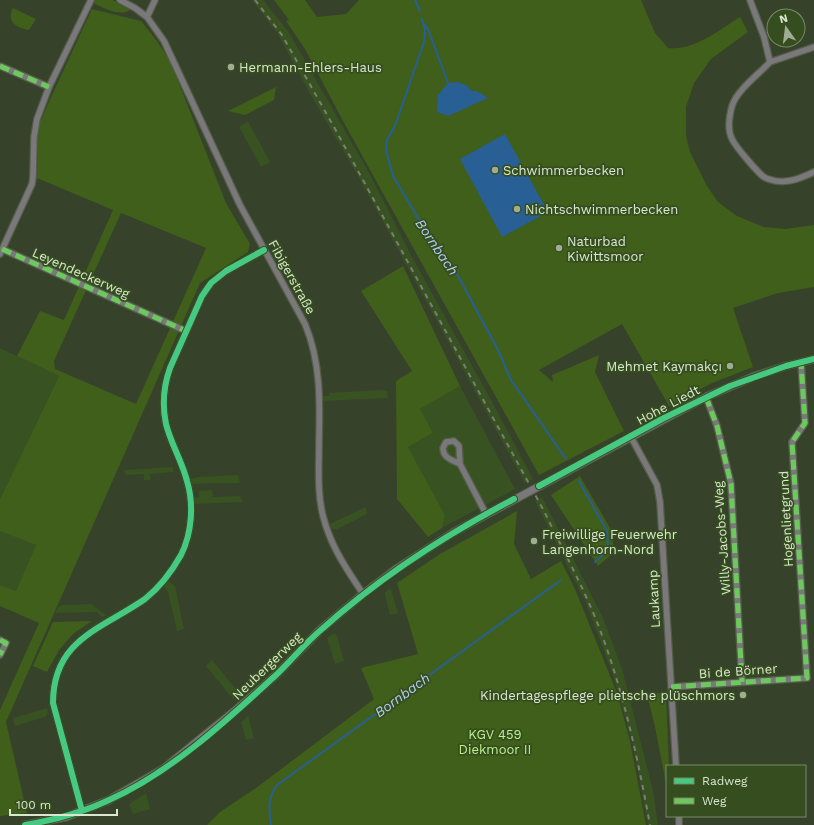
<svg xmlns="http://www.w3.org/2000/svg" width="814" height="825" font-family="'Work Sans',sans-serif">
  <rect width="100%" height="100%" fill="#36422a"/>
  <path fill="#395221" d="M252,0H263L288,31L368,171L412,257L496,409L533,479L525,483L357,174L309,92L278,34Z
    M248,121L270,162L261,167L239,127Z
    M0,348L59,376L0,499Z
    M460,386L515,489L442,528L445,515L408,447L433,433L419,409Z
    M380,390L387,391L388,398L323,401V396H329V393Z
    M173,467V472L150,474L151,480H144V474L125,475L124,470Z
    M238,475L240,483L191,484L190,479L198,477Z
    M212,490L213,497L240,496L243,502L193,504V499L199,497V491Z
    M542,497L603,618L622,669L653,790L658,825H648L632,741L612,672L586,603L535,501Z
    M366,507L367,514L337,529H332L330,524Z
    M0,530L36,545L16,592L0,585Z
    M169,581L175,586L184,629L177,631L168,592L164,586Z
    M389,589H391L398,613L390,615L385,595V592Z
    M91,604L106,615L102,617L97,612L55,613L58,607L62,605Z
    M334,633L337,636L344,661L335,664L327,638Z
    M212,660L239,693L233,699L206,666Z
    M47,708L48,713L45,717L15,726L13,718Z
    M248,716L254,738L246,740L241,722Z
    M146,793L150,809L133,814L129,804Z"/>
  <path fill="#3f5f1b" fill-rule="evenodd" d="M94,0H113L130,10C120,17 104,8 95,4Z
    M274,0H305L317,17L346,14L359,0H641L655,33L668,48C694,51 719,30 740,17L748,32L711,59L694,83L686,107V136L690,152L707,186L718,202L737,216L764,227L785,229L814,225V287L778,293L733,308L753,367L710,384L669,406L622,324L539,370L553,382L552,375L599,355L595,372L624,431L539,475L343,121L305,49L286,21L289,20Z
    M13,8L36,19L29,30C16,28 6,21 13,8Z
    M92,9L141,21L157,41L171,63L226,203L250,244L248,252L200,283L6,722L27,813L0,816V710L39,623L0,606V585L16,591L36,545L0,531V499L59,376L17,356L40,311L64,320L113,210L37,178L38,127L52,95ZM121,213L206,248L136,404L55,369L54,361Z
    M276,87L274,100L245,115L228,111Z
    M403,266L460,386L420,409L433,433L408,447L445,515L442,528L428,537L397,499L396,381L412,371L361,291Z
    M580,476L613,533V545L610,556L598,566L551,495Z
    M517,511L514,544L531,579L561,561L575,589L617,693L630,741L646,825H207L220,812L256,788L374,699L361,668L418,654L397,583L440,554Z
    M92,621L74,633L59,650L47,672L33,666L53,622Z
    M666,693L669,766H667V789L655,727L647,694Z"/>
  <path fill="#285f94" d="M458,82L466,85L472,91H477L488,98L448,116L437,112L438,95L448,83Z
    M505,134L548,212L502,237L460,159Z"/>
  <g fill="none" stroke-linecap="round" stroke-linejoin="round">
    <path stroke="#285f94" stroke-width="2" d="M415,0L420,11
      M422,19L425,30L424,42L395,126L387,140L386,150L393,176L437,250L457,274L498,350L511,380L566,459
      M425,25L428,29L448,83
      M579,481L607,531L608,550L595,562
      M271,825C269,808 267,800 277,785L561,580"/>
    <g stroke="#535e49" stroke-width="8">
      <path id="minor" d="M120,0L135,8L147,17L164,41L240,205L305,324C321,362 320,403 319,443C319,467 317,492 323,516C331,547 346,568 363,594
        M750,0L764,37L770,62C759,74 737,90 732,106C729,117 727,129 732,139C735,146 758,173 764,177C767,179 772,180 776,181C790,183 801,178 814,172
        M147,17L155,0
        M770,62L814,47
        M0,66L49,87
        M2,249L186,331
        M0,254L32,184L33,177L34,137L37,119L49,87L91,0
        M706,397L717,426L731,484L742,682
        M631,437L657,485L660,502L676,766
        M460,464C452,460 443,458 443,448L446,442L454,441L459,446L460,464L486,514
        M0,640L6,643L0,655
        M671,687L807,678L792,442L805,423L801,362
        M82,811L53,703C53,639 102,629 145,599C160,587 172,571 181,555C192,533 194,504 187,481C182,461 171,444 166,424C162,405 164,385 170,368L202,296L211,283L226,271L264,250
        M679,816V825"/>
    </g>
    <g stroke="#535e49" stroke-width="9">
      <path id="tertiary" d="M25,825L66,817L109,800L163,769L237,709L276,675L320,630L363,594L396,569L454,532L706,397L755,376L786,366L814,359"/>
    </g>
    <use href="#minor" stroke="#7a787a" stroke-width="5.5"/>
    <use href="#tertiary" stroke="#7a787a" stroke-width="7"/>
    <path stroke="#7a7e76" stroke-width="2" stroke-dasharray="5 5" stroke-linecap="butt" d="M255,0L282,35L334,127L544,511C561,546 580,581 595,617C622,684 637,754 650,825"/>
    <path stroke="#6dc95d" stroke-width="5" stroke-dasharray="10 5" stroke-linecap="butt" d="M0,66L49,87
      M2,249L186,331
      M706,397L717,426L731,484L742,682
      M0,640L6,643L0,655
      M671,687L807,678L792,442L805,423L801,362"/>
    <g stroke="#354d1f" stroke-width="8">
      <path id="cycleway" d="M539,486L664,418L730,386L786,366L814,359
        M82,811L53,703C53,639 102,629 145,599C160,587 172,571 181,555C192,533 194,504 187,481C182,461 171,444 166,424C162,405 164,385 170,368L202,296L211,283L226,271L264,250
        M25,825C54,820 82,813 109,800C170,773 226,721 275,676C291,661 305,643 322,629C380,577 445,535 514,499"/>
    </g>
    <use href="#cycleway" stroke="#46c982" stroke-width="6"/>
  </g>
  <g fill="#9fad94" stroke="#354d1f" stroke-width="1.5">
    <circle cx="231" cy="67" r="4"/>
    <circle cx="495" cy="170" r="4"/>
    <circle cx="517" cy="209" r="4"/>
    <circle cx="559" cy="248" r="4"/>
    <circle cx="730" cy="366" r="4"/>
    <circle cx="534" cy="541" r="4"/>
    <circle cx="743" cy="695" r="4"/>
  </g>
  <g text-anchor="middle" dominant-baseline="central" stroke-width="3.5" stroke-linejoin="round" paint-order="stroke">
    <g font-size="13" fill="#d8e7cd" stroke="#354d1f" text-anchor="start">
      <text x="239" y="67">Hermann-Ehlers-Haus</text>
      <text x="503" y="170">Schwimmerbecken</text>
      <text x="525" y="209">Nichtschwimmerbecken</text>
      <text x="567" y="241">Naturbad<tspan x="567" dy="15">Kiwittsmoor</tspan></text>
      <text x="722" y="366" text-anchor="end">Mehmet Kaymakçı</text>
      <text x="542" y="534">Freiwillige Feuerwehr<tspan x="542" dy="15">Langenhorn-Nord</tspan></text>
      <text x="735" y="695" text-anchor="end">Kindertagespflege plietsche plüschmors</text>
    </g>
    <g font-size="13" fill="#d8e7cd" stroke="#354d1f">
      <text transform="translate(81 273) rotate(24)">Leyendeckerweg</text>
      <text transform="translate(292 277) rotate(61)">Fibigerstraße</text>
      <text transform="translate(668 405) rotate(-28)">Hohe Liedt</text>
      <text transform="translate(786 519) rotate(-93)">Hogenlietgrund</text>
      <text transform="translate(722 538) rotate(-94)">Willy-Jacobs-Weg</text>
      <text transform="translate(654 599) rotate(-93)">Laukamp</text>
      <text transform="translate(267 666) rotate(-44)">Neubergerweg</text>
      <text transform="translate(738 671) rotate(-4)">Bi de Börner</text>
    </g>
    <g font-size="13" fill="#baf28a" stroke="#354d1f">
      <text x="495" y="734">KGV 459<tspan x="495" dy="15">Diekmoor II</tspan></text>
    </g>
    <g font-size="14" font-style="italic" fill="#b1cff1" stroke="#354d1f">
      <text transform="translate(437 247) rotate(56)">Bornbach</text>
      <text transform="translate(402 695) rotate(-36)">Bornbach</text>
    </g>
  </g>
  <rect x="666" y="765" width="140" height="52" fill="#354d1f" stroke="#768b65"/>
  <rect x="674" y="778" width="20" height="6" fill="#46c982" stroke="#768b65"/>
  <text x="702" y="785" font-size="12" fill="#d8e7cd">Radweg</text>
  <rect x="674" y="798" width="20" height="6" fill="#6dc95d" stroke="#768b65"/>
  <text x="702" y="805" font-size="12" fill="#d8e7cd">Weg</text>
  <g transform="translate(786 28) rotate(346)"><circle r="19" fill="#354d1f" stroke="#768b65"/>
  <path d="M0-3L7 15L0 10L-7 15Z" fill="#9fad94"/>
  <text y="-6" font-size="11" font-weight="bold" text-anchor="middle" fill="#d8e7cd">N</text>
  </g>
  <path d="M10 809v6h107v-6" fill="none" stroke="#d8e7cd" stroke-width="2"/>
  <text x="16" y="809" font-size="12" fill="#d8e7cd" stroke="#354d1f" stroke-width="3" paint-order="stroke">100 m</text>
</svg>
